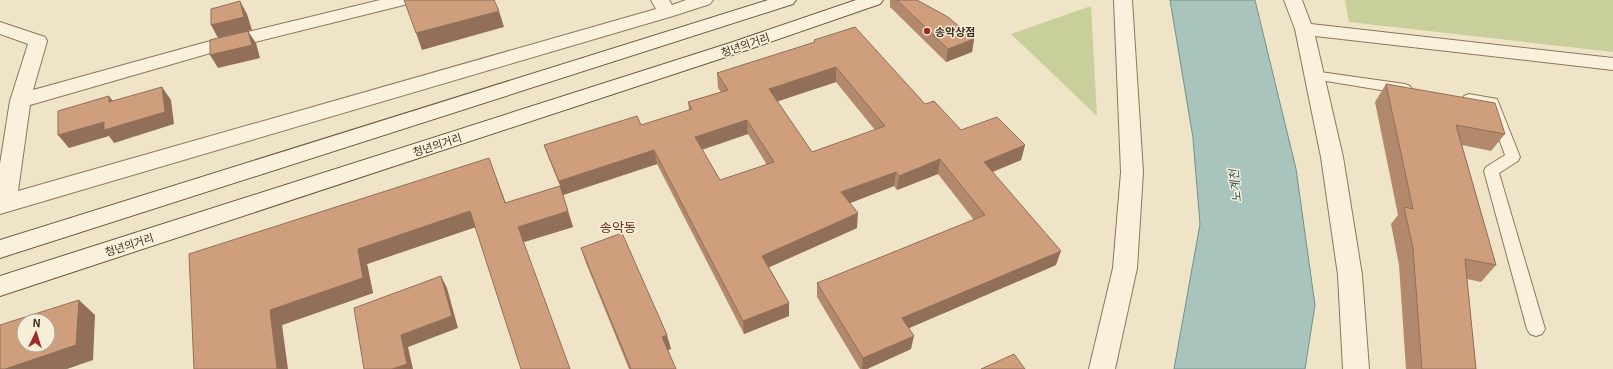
<svg xmlns="http://www.w3.org/2000/svg" width="1613" height="369" font-family="Georgia,'Noto Sans KR',serif">
  <rect width="100%" height="100%" fill="#f0e4c8"/>
  <path fill="#c9cf9b" d="M1345,0H1613V52L1349,22Z
    M1091,6L1097,116L1011,34Z"/>
  <path fill="#a9c4bc" stroke="#6f938a" d="M1170,0H1255L1296,169L1315,305L1305,369H1174L1200,224L1193,138Z"/>
  <g fill="none" stroke-linecap="round" stroke-linejoin="round">
    <g stroke="#8d765c" stroke-width="2">
      <path id="service" d="M1313,71L1405,84L1410,86L1412,89L1410,92L1405,94L1308,78L1306,75L1308,72Z
        M1469,94L1497,99L1520,157L1518,161L1499,173L1545,329L1542,334L1536,336L1530,334L1527,329L1484,171L1486,167L1505,155L1487,106L1464,102L1462,99L1464,96Z"/>
    </g>
    <g stroke="#8d765c" stroke-width="2">
      <path id="minor" d="M380,0H411L408,4L207,54L30,105L18,191L656,9L651,0H669L672,5L686,0H713L710,4L673,16L0,214V164L10,101L28,44L0,34V22L45,37L47,41L33,90L203,43Z
        M1284,0H1302L1311,24L1613,58V70L1315,36L1343,157L1362,275L1369,369H1343L1338,275L1321,157L1295,29Z"/>
    </g>
    <g stroke="#8d765c" stroke-width="2">
      <path id="tertiary" d="M1114,0H1132L1143,172L1137,268L1115,369H1089L1113,268L1121,172Z"/>
    </g>
    <g stroke="#6f573f" stroke-width="2">
      <path id="secondary" d="M768,0H796L793,4L0,258V240Z
        M856,0H883L880,4L744,51L0,296V276L730,43Z"/>
    </g>
    <use href="#service" fill="#faf1dc" fill-rule="evenodd"/>
    <use href="#minor" fill="#faf1dc" fill-rule="evenodd"/>
    <use href="#tertiary" fill="#faf1dc" fill-rule="evenodd"/>
    <use href="#secondary" fill="#faf1dc" fill-rule="evenodd"/>
  </g>
  <path fill="#b2896c" fill-rule="evenodd" d="M890,0H917L974,39L972,52L946,62L890,7Z
    M814,40L925,104L961,130L1025,145L1021,160L993,172L1056,265L909,328L911,349L867,369H860L817,297V283L974,220L938,174L897,190L894,186L850,203L857,228L769,267L789,303V316L744,334L657,164L563,195L561,190L573,227L524,242L475,227L367,264L373,293L282,325L194,369L489,158L506,203L560,186L549,159L544,145L641,125L689,110L688,102L721,92L718,88L717,73L814,43ZM836,82L875,130L812,152L777,101ZM748,134L767,165L720,180L702,150Z
    M1386,84L1505,134L1491,151L1462,145L1496,265L1481,282L1467,279L1476,369H1406L1399,265L1391,224L1398,215L1375,102Z
    M581,248L671,349L668,350L676,369H629L586,263Z"/>
  <path fill="#916f58" d="M240,1L247,14L252,30L218,38L211,25Z
    M499,11L504,27L422,50L416,33Z
    M248,31L256,43L260,58L218,68L210,55Z
    M974,39L972,52L946,62L948,49Z
    M836,67V82L770,104L769,89Z
    M162,87L171,100L174,124L114,143L109,136L69,148L58,135L104,122Z
    M109,96L119,109L109,102Z
    M747,120L748,134L697,151L695,137Z
    M1025,145L1021,160L981,176L984,162Z
    M654,150L657,164L563,195L559,181Z
    M940,159L938,174L897,190L899,176Z
    M896,172L894,186L840,207L841,192Z
    M470,211L476,227L367,264L373,293L282,325L288,369H277L270,310L358,249Z
    M568,211L573,227L524,242L518,227Z
    M858,213L857,228L763,270L762,256Z
    M1061,251L1056,265L900,332L902,318Z
    M441,276L447,288L458,328L408,347L413,369H392L401,335Z
    M79,300L95,315L93,360L67,369H5Z
    M789,303V316L744,334L743,321Z
    M667,335L671,349L665,351L662,337Z
    M914,336L911,349L867,369H862L863,358Z"/>
  <path fill="#cf9f7d" stroke="#916f58" fill-rule="evenodd" d="M404,0H494L499,11L416,33Z
    M897,0H917L948,17L974,39L948,49Z
    M240,1L244,17L211,25V9Z
    M855,27L925,104L934,101L961,130L997,117L1025,145L984,162L1061,251L902,318L914,336L863,358L817,283L985,215L940,159L899,176L896,172L841,192L858,213L762,256L789,303L743,321L654,150L559,181L544,145L637,116L641,125L692,109L688,102L728,90L717,73L815,42L814,40ZM836,67L885,126L812,152L769,89ZM747,120L774,162L720,180L695,137Z
    M248,31L252,45L210,55V40Z
    M1386,84L1495,103L1505,134L1456,125L1496,265L1465,259L1476,369H1422L1413,248L1404,207L1413,209Z
    M162,87L165,112L104,130V122L58,135V111L109,96V102Z
    M489,158L505,203L560,186L568,211L518,227L570,369H521L470,211L358,249L363,278L270,310L277,369H194L189,254Z
    M622,233L667,335L662,337L676,369H631L581,248Z
    M441,276L452,316L401,335L407,364L392,369H364L354,308Z
    M79,300L76,345L5,369H0V325ZM24,321H48V345H24Z
    M1014,354L1025,369H981Z"/>
  <circle fill="#9e2a2b" stroke="#f7eed8" stroke-width="1.5" cx="927" cy="31" r="4"/>
  <g text-anchor="middle" dominant-baseline="central" stroke-width="3" stroke-linejoin="round" paint-order="stroke">
    <g font-size="11" font-weight="bold" fill="#3d2e20" stroke="#f7eed8" text-anchor="start">
      <text x="935" y="31">송악상점</text>
    </g>
    <g font-size="11" fill="#3d2e20" stroke="#f7eed8">
      <text transform="translate(745 44) rotate(-19)">청년의거리</text>
      <text transform="translate(437 144) rotate(-18)">청년의거리</text>
      <text transform="translate(129 244) rotate(-18)">청년의거리</text>
    </g>
    <g font-size="12" font-style="italic" fill="#2f5d5a" stroke="#f7eed8">
      <text transform="translate(1234 186) rotate(-96)">노계천</text>
    </g>
    <g font-size="13" fill="#6b2e1e" stroke="#f7eed8">
      <text x="618" y="226">송악동</text>
    </g>
  </g>
  <g transform="translate(36 333) rotate(4)"><circle r="19" fill="#f7eed8" stroke="#ada18e"/>
  <path d="M0-3L7 15L0 10L-7 15Z" fill="#9e2a2b"/>
  <text y="-6" font-size="11" font-weight="bold" text-anchor="middle" fill="#3d2e20">N</text>
  </g>
</svg>
